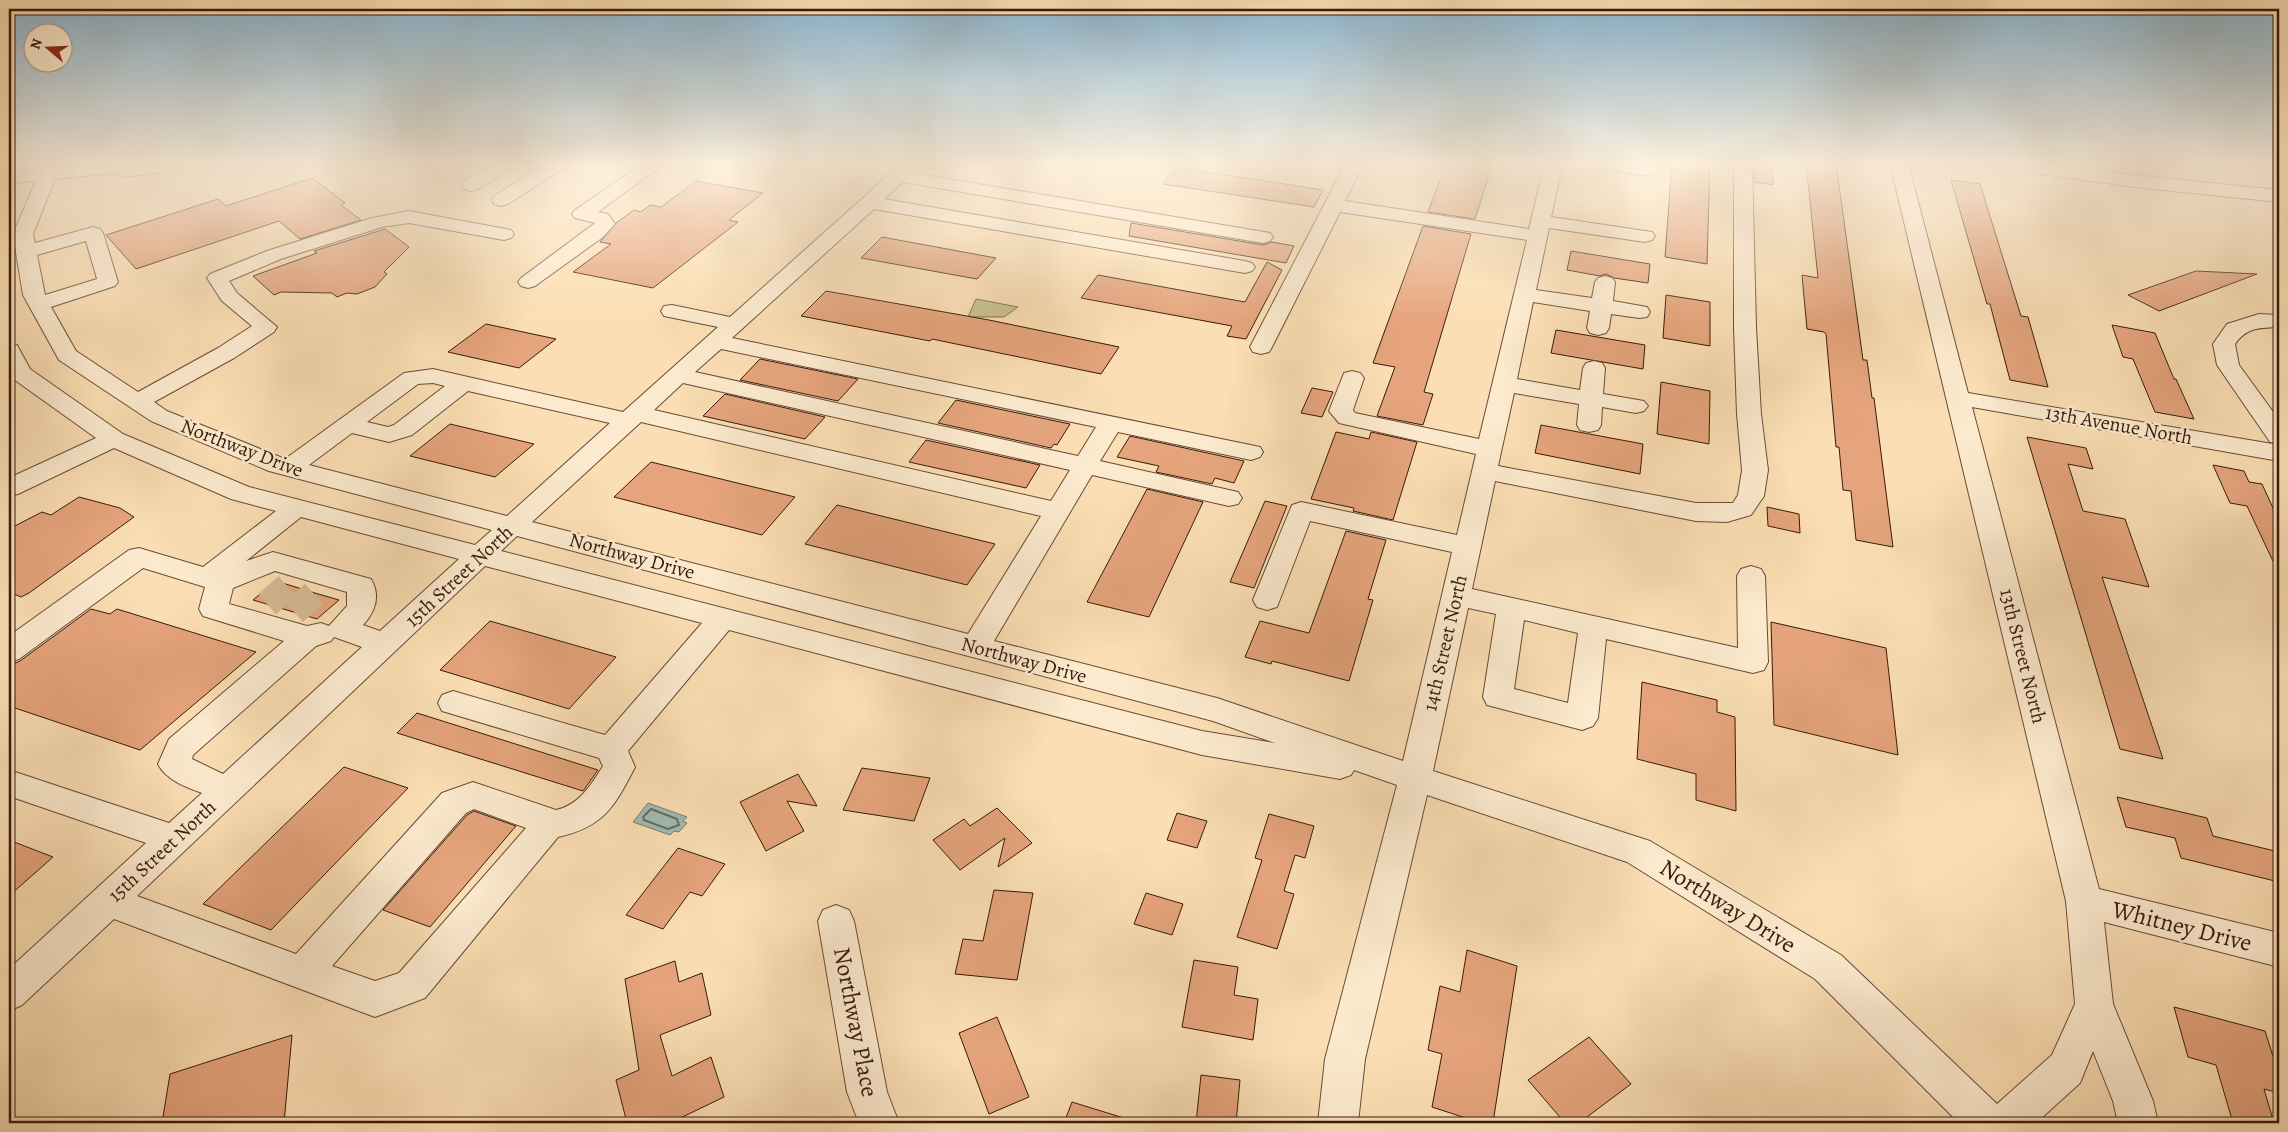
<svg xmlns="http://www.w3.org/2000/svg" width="2288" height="1132" font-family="Alegreya,serif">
  <rect width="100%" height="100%" fill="#fbdeb3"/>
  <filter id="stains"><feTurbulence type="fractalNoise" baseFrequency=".004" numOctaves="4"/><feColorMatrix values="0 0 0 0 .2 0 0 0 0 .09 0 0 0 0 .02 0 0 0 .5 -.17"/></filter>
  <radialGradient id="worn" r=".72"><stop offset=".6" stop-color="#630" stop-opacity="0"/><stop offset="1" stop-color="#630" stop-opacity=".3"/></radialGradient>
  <path fill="#c6bf88" stroke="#7f6c4a" d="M976,299L1018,307L1004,317H968Z"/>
  <path fill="#a0bbb3" stroke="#767b70" d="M648,803L687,817L683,821L687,823L679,832L674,831L670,835L633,822Z"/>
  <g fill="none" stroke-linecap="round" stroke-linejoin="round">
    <path stroke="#6c6a60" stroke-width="2" d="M651,809L677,819L679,825L668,829L644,820L643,817Z"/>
  </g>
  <path fill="#e5a47c" stroke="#381a0c" d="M1446,163H1469L1492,166L1475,219L1428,212Z
    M1672,163H1710L1707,264L1665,257Z
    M1754,163H1772L1773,185L1754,182Z
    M1806,163H1836L1863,360H1867L1872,398H1874L1893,547L1856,540L1851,491L1843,490L1839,447H1836L1826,334L1824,332L1807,329L1802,275L1818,278Z
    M1175,167L1323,190L1314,207L1163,184Z
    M312,178L345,203L341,205L361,220L300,239L279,221L136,269L106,235L218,199L226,206Z
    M1951,180L1980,184L2021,316L2028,317L2048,387L2010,380L1990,304H1987Z
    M696,181L763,193L729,220L738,222L653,288L573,272L611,244L600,242L616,223L634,210L641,212L650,205L661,207Z
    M1131,223L1263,245L1272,242L1294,246L1286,263L1129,236Z
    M1423,226L1471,234L1424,392L1433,394L1423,425L1377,416L1395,367L1373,363Z
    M385,229L409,247L384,272L387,274L375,287L357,294L347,293L337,297L332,293L281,292L274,295L253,276L317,253L314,251Z
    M882,237L996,258L977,279L861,258Z
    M1571,251L1650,264L1648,283L1614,278L1606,274L1600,276L1567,270Z
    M1267,262L1282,270L1246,339L1227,336L1232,326L1081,298L1098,275L1245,302Z
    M2196,271L2257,274L2159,311L2128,295Z
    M826,291L989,320L1119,347L1101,374L932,339L930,341L801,316Z
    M1666,295L1710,302V346L1663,338Z
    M486,324L556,339L519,368L448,352Z
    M2112,325L2155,333L2174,379H2176L2194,419L2155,412L2133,359L2123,357Z
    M1556,330L1645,345L1643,369L1551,353Z
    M760,359L858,379L838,401L740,380Z
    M1661,382L1710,391L1709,444L1657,434Z
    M1312,388L1333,392L1322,417L1301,413Z
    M725,394L825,417L805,439L703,416Z
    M956,400L1070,424L1057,445L1054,444L1051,448L938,423Z
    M450,424L534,444L495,477L410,456Z
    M1541,425L1643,444L1640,474L1535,453Z
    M1336,432L1369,439L1371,432L1417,442L1393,520L1353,511L1354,508L1311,499Z
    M1130,436L1244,461L1234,483L1215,478L1212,484L1156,472L1159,466L1117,457Z
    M2027,437L2086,448L2093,469L2068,464L2083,511L2125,519L2149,587L2102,577L2163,759L2120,749Z
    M926,440L1040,465L1026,488L909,462Z
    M651,462L795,497L762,535L614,497Z
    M2213,465L2244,471L2249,482L2262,484L2279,521V574L2247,506L2230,503Z
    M1147,489L1203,502L1149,617L1087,602Z
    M79,497L120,508L134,517L29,593L21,597L14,594L9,590V529L42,512L51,515Z
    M1265,501L1287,506L1254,588L1230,582Z
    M837,505L995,544L967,585L805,544Z
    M1767,507L1799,514L1800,533L1768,526Z
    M1346,531L1386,540L1368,599L1373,600L1349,681L1272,661L1271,664L1245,657L1260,621L1309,633Z
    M276,581L315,593L339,600L317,619L253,600Z
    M91,609L110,614L117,609L256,652L140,750L9,706V666L20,661Z
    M490,621L616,657L569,709L440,670Z
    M1771,622L1886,648L1898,755L1774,725Z
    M1642,682L1717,700V712L1735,717L1736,811L1696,800V774L1637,759Z
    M417,713L598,770L583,791L397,733Z
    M344,767L408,788L271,930L203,904Z
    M862,768L930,778L914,821L843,810Z
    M798,774L817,806L787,801L804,831L766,851L740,802Z
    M2117,797L2207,818L2213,836L2279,852V882L2181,858L2175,838L2126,827Z
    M997,808L1032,843L998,867L1005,838L960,870L933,840L964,819L970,826Z
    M474,811L516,826L430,927L383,910L467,815Z
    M1177,813L1207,821L1197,848L1167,840Z
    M1269,814L1314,826L1305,858L1295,855L1284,891L1294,894L1277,949L1237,937L1262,860L1255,858Z
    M9,840L53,857L9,896Z
    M678,848L725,864L702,896L690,892L663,929L626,915Z
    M994,890L1033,893L1017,980L955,974L963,939L983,941Z
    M1146,893L1183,904L1172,935L1134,924Z
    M1467,950L1517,966L1493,1123H1481L1432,1107L1442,1054L1428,1050L1440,986L1460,992Z
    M1194,960L1238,967L1234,995L1258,999L1253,1040L1182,1027Z
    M675,961L679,982L702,973L711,1015L660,1035L672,1076L711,1057L724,1097L670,1123H627L616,1080L639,1070L625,979Z
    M2174,1007L2265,1031L2279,1075V1093L2264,1089L2274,1123H2233L2216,1065L2188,1057Z
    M997,1017L1029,1097L989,1114L959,1033Z
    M292,1035L284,1123H162L170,1074Z
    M1589,1037L1631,1084L1579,1123H1565L1528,1080Z
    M1201,1075L1240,1080L1236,1123H1196Z
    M1072,1102L1127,1119L1126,1123H1064Z"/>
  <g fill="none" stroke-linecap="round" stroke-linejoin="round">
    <path stroke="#d4b792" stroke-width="27" stroke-dasharray="27 14" stroke-linecap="butt" d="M267,604L289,585
      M294,612L315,593"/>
    <g stroke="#694b36" stroke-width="2">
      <path id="minor" d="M47,163H65L62,167L106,163H138L137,165L203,163L200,167L194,168L124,177L115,173L55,179L33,234L35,243L93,227L100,229L103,233L118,282L115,286L51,307L76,351L138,392L218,348L252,326L222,301L207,278L210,274L267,251L372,218L409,211L511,230L514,234L511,238L504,240L409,223L382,227L281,259L229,281L237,293L277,327L274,332L234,358L154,402L167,411L285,459L404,373L433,369L623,412L718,327L664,316L661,311L664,306L672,305L730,317L902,163H922L913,173L1270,233L1273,237L1270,241L1263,243L903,182L884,199L1245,261L1252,263L1255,267L1252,271L1245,273L874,209L732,338L1260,447L1263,452L1260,457L1251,460L1118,432L1100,461L1229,490L1238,492L1242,498L1238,504L1229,506L1092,475L994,641L1217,698L1403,761L1452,552L1310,521L1277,607L1267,610L1257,607L1253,600L1292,505L1301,502L1457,535L1476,454L1339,423L1329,411L1344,373L1352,371L1360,373L1364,378L1353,410L1355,413L1479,439L1527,240L1340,212L1272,347L1269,352L1261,354L1253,352L1250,347L1346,163H1364L1345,201L1529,229L1545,163H1563L1551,217L1652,232L1655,236L1652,240L1645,242L1549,228L1536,290L1592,298L1595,282L1598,278L1605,276L1612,278L1615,282L1613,301L1647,307L1650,312L1647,317L1639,318L1611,314L1609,328L1606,333L1598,335L1590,333L1587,328L1590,311L1533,302L1517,379L1580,390L1583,368L1586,363L1594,361L1602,363L1605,368L1603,394L1644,401L1648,406L1644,411L1636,413L1602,407L1601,425L1598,430L1589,432L1580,430L1577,425L1579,404L1514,393L1498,466L1696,503H1733L1738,495L1742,470L1737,414L1734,328V163H1752L1756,328L1761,414L1768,470L1764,496L1751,515L1727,522L1696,521L1495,481L1472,589L1738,648L1737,576L1741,569L1751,566L1761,569L1765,576L1768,662L1764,670L1753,673L1606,639L1598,718L1593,726L1582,730L1487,705L1483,697L1496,614L1468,608L1433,771L1650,841L1841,955L1997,1104L2052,1055L2075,1004L2066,901L1890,163H1908L1968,393L2279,445V461L1972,407L2099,889L2279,933V967L2104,922L2113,1004L2153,1101L2158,1123H2118L2113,1101L2093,1051L2080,1083L2036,1123H1959L1815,979L1627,862L1427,795L1365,1059L1358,1123H1318L1325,1059L1397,785L1354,770L1351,775L1340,779L1202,755L729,630L628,751L635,767C615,806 604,827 558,837L425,998L375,1017L114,919L22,1005L9,1011V969L146,843L9,796V770L169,823L202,793C186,787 166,780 158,764L169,739L284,641L203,616L199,609L205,587L143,568L19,659L9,662V636L129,550L139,548L203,567L276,511L231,499L114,448L18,494L9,496V478L96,438L12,378L9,373V343L17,345L30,369L123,434L249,487L475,545L492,530L269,471L151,421L59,360L23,295L13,234L36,181L9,183V173L41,169ZM86,241L97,279L45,295L37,255ZM721,349L1096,427L1078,456L695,372ZM433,383L445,386L394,425L388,427L367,422L418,384ZM683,383L1070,470L1051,501L654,410ZM468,391L610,423L507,516L309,465L352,433L389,442L412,435ZM641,422L1041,516L968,634L532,522ZM301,517L459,559L380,631L363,625C375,612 381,596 371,579L273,552L246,561ZM517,536L1213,721L1275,743L1202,731L501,551ZM485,566L702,623L605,735L453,691L442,695L438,703L442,711L599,758L603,766C591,785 579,805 556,810L473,782L442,793L296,954L137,896ZM275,571L347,592V606L329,626L321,623L307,626L229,604L233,588ZM1524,620L1578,633L1568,703L1514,689ZM334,637L362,647L223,774L192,759L193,755L316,646L331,641ZM474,809L526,828L399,973L375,981L332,966L466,813Z
        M341,163H360L357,167H344Z
        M494,163H516L513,167L478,189L471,191L464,189L462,185L464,181Z
        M547,163H568L565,167L508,204L501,206L494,204L492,200L494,196Z
        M644,163H665L598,212L608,214L615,224L603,237L535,286L528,288L521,286L518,282L521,278L595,223L575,218L572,214L575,210Z
        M837,163H855C851,169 846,170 839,168Z
        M1585,163H1631L1655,167L1658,171L1655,175L1649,176L1594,168L1588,167Z
        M1990,163H2040L2134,175L2279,190V202L2134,187L1999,168L1993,167Z
        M2259,314L2279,315V327C2260,328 2247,327 2235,344L2239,365L2279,420V444L2270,442L2217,365L2213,344L2227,324Z
        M836,905L849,910L854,921L887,1092L899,1123H859L847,1092L818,921L823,910Z"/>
    </g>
    <use href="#minor" fill="#fceace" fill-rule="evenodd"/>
  </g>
  <linearGradient id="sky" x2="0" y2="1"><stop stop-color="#8bb7d3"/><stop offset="0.51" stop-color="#fdf0dd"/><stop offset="1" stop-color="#fdf0dd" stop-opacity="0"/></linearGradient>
  <rect width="2288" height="321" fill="url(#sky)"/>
  <g text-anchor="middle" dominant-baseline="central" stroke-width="5" stroke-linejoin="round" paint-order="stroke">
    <g font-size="20" fill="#381a0c" stroke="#fceace">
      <text transform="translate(2119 425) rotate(10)">13th Avenue North</text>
      <text transform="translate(242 448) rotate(21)">Northway Drive</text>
      <text transform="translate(632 556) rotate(15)">Northway Drive</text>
      <text transform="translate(459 576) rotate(-43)">15th Street North</text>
      <text transform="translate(1445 643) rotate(-77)">14th Street North</text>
      <text transform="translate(2023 656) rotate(76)">13th Street North</text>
      <text transform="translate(1024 660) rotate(15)">Northway Drive</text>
      <text transform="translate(162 851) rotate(-43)">15th Street North</text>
    </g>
    <g font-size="24" fill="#381a0c" stroke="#fceace">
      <text transform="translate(1728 906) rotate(32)">Northway Drive</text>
      <text transform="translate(2182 926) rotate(14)">Whitney Drive</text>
      <text transform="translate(856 1022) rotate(79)">Northway Place</text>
    </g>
  </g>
  <rect width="2288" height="1132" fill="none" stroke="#fbdeb3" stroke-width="30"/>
  <rect x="10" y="10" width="2268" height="1112" fill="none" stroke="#381a0c" stroke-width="2.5"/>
  <rect x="15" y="15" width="2258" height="1102" fill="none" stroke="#381a0c"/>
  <g transform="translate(48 48) rotate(289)"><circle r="24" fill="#fceace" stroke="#ae9780"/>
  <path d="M0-4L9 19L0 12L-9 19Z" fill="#8f2418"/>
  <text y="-8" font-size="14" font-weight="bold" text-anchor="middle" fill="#381a0c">N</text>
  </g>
  <rect width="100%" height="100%" filter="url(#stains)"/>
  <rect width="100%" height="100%" fill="url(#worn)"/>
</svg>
